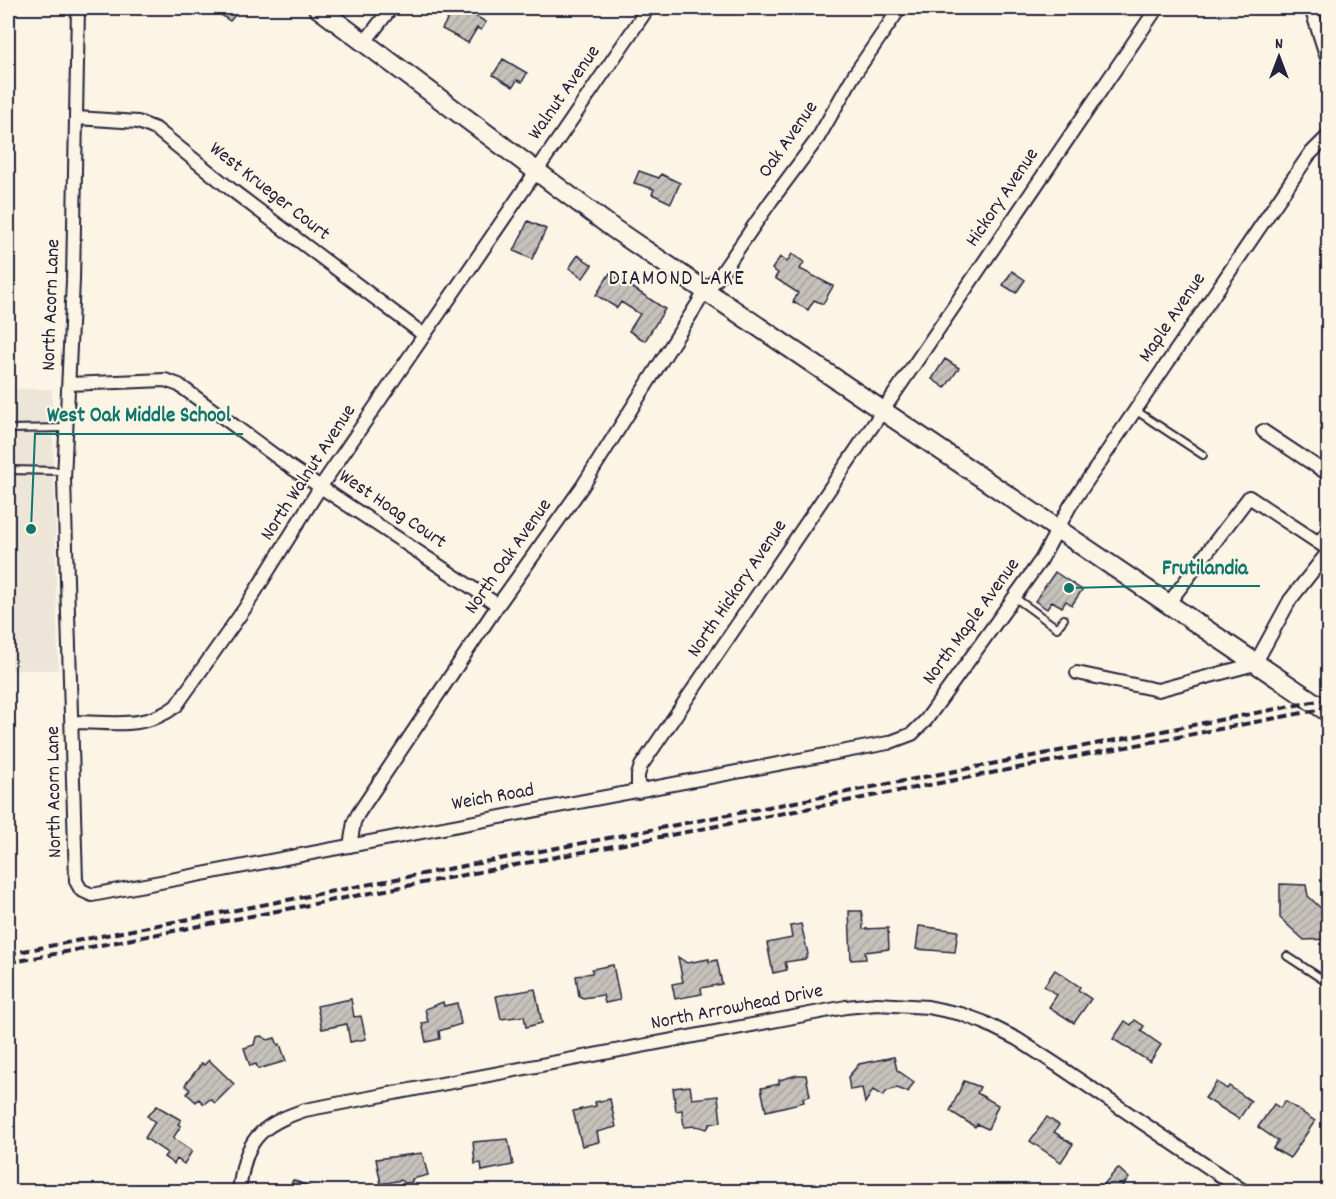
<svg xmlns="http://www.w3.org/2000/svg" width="1336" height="1199" font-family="Dekko,sans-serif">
  <defs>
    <pattern id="building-hatch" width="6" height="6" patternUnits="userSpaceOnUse" patternTransform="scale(1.5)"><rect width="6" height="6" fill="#c6c1bb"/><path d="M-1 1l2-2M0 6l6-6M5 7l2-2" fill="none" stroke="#aaa6a2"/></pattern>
  </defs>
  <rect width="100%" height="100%" fill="#fcf5e5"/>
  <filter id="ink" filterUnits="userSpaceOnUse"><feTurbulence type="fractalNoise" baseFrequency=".0167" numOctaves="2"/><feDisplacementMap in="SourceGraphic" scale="12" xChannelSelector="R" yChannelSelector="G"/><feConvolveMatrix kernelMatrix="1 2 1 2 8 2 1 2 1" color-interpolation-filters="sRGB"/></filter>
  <g filter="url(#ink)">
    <path fill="#ece5d8" d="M8,389H52L58,670H8Z"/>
    <path fill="url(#building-hatch)" stroke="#22223b" stroke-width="1.5" d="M211,8H241L230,21Z
      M454,8L463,14L465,10L486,22L481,30L477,28L468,43L442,29Z
      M503,59L527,73L522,82L517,80L513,87L493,75Z
      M639,171L659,178L661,174L680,183L671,203L652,194L654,189L634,183Z
      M528,221L546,229L532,259L514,251Z
      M792,254L804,262L800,269L833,286L823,304L814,300L808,310L793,302L798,293L775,278L778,273L772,269L780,257L787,262Z
      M578,255L592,265L583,278L569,268Z
      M1012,271L1025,280L1016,293L1003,285Z
      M610,273L665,309L645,341L629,331L640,314L621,302L617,308L596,295Z
      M945,359L959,368L945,388L932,379Z
      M1055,572L1082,590L1072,605L1066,601L1062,607L1052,601L1047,609L1035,601Z
      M1280,884L1306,885L1308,896L1329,916V939L1304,940L1280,918Z
      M849,911H862L863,929L888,928L889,949L865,952L866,959L851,960Z
      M801,924L808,954L805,959L785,962L787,970L773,973L767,943L792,938L790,926Z
      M919,926L958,931L955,952L916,949Z
      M678,957L687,963L709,959V962L717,960L722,984L701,988L702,994L675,999L672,984L683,982Z
      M613,965L620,1000L605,1003L603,995L583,998L579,996L576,976L592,973V969Z
      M1055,970L1080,987L1078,990L1091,999L1074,1023L1049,1007L1057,995L1044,986Z
      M535,989L542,1023L526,1027L524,1016L501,1019L496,996Z
      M351,999L354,1017L361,1016L366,1039L350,1042L347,1024L322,1029L317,1006Z
      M443,1002L444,1006L457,1003L461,1024L439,1031L440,1039L426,1042L422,1023L428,1022L425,1009Z
      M1135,1020L1144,1026L1141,1031L1161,1045L1150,1062L1113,1039L1125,1021L1131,1025Z
      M261,1036L268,1040L275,1038L278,1045L280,1044L286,1061L258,1069L256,1064L250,1066L244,1048L254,1045L256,1037Z
      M894,1057L897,1070L914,1082L908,1092L897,1088L887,1091L883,1096L873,1090L865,1103L862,1088L850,1090L848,1077L859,1064Z
      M209,1060L234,1084L215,1103L210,1099L204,1104L199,1099L196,1102L187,1094L190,1090L185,1085L202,1063L204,1065Z
      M797,1075H806L810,1096L803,1098L804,1102L766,1111L761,1088L779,1084V1080Z
      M964,1081L980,1087L977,1093L998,1105L988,1129L977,1124L975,1127L950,1111Z
      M1217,1082L1227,1089L1229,1086L1251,1101L1239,1119L1205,1098Z
      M690,1086L692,1099L718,1096L721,1122L710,1124L707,1129L696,1126L684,1127L682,1110L676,1111L673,1088Z
      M610,1099L616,1127L597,1132L599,1142L582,1146L573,1111L596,1106L595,1102Z
      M1285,1101L1315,1121L1290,1158L1276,1150L1273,1148L1278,1141L1258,1127L1274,1104L1280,1108Z
      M157,1106L181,1120L178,1124L181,1126L173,1138L192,1151L184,1164L177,1159L174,1164L164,1157L167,1153L145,1138L155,1122L147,1116Z
      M1047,1117L1059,1125L1054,1132L1073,1144L1061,1162L1030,1141Z
      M508,1139L513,1165L482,1171L481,1163L475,1164L473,1142Z
      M422,1153L428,1175L412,1179V1182L405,1183L401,1180L381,1184L376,1159Z
      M1118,1168L1129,1178L1118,1191H1098Z
      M293,1180L320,1191H288Z"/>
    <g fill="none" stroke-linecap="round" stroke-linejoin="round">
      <g stroke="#22223b" stroke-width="10">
        <path id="lane" d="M1135,410L1203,455
          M8,429L66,428
          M8,470L64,471
          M1014,597L1057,628L1064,619
          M1287,956L1328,983"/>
      </g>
      <g stroke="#22223b" stroke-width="16">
        <path id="street" d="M78,8L73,280L64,479L76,881L81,890L92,895L888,743L912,734L926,720L1041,560L1070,506L1309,155L1328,136
          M1311,8L1328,61
          M364,43L391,8
          M77,118L138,122L156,129L233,191L424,335
          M69,384L165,380L179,385L289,466L498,605
          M1263,431L1328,474
          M1319,542L1328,531
          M1168,604L1249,497L1328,549
          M1077,673L1158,690L1255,664L1290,600L1328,552
          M74,722C111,722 145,730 176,706L245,608L321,486L648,8
          M638,792V775L641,766L1157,8
          M350,846L354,822L358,814L498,605L582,487L705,292L718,278L771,201L818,138L854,75L900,8
          M239,1192C245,1141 257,1126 305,1110L846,1007L877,1004L928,1007L961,1014L983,1022L1017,1039L1057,1065L1245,1192"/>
      </g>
      <g stroke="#22223b" stroke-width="22">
        <path id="primary" d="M318,8L614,229L1328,712"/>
      </g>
      <use href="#lane" stroke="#fcf5e5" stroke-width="6"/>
      <use href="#street" stroke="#fcf5e5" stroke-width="12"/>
      <use href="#primary" stroke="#fcf5e5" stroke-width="18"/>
      <path stroke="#22223b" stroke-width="4" stroke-dasharray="9 4.5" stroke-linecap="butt" d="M8,954L1328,699
        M8,963L1328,708"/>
    </g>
  </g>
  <g text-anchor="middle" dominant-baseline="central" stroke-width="4.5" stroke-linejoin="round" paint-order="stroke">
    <g font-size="20" fill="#22223b" stroke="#fcf5e5">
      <text transform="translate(565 93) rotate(-55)">Walnut Avenue</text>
      <text transform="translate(789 140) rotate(-55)">Oak Avenue</text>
      <text transform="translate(269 192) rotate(38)">West Krueger Court</text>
      <text transform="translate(1003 198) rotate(-56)">Hickory Avenue</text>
      <text transform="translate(52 305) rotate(-88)">North Acorn Lane</text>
      <text transform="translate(1173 318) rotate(-56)">Maple Avenue</text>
      <text transform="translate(309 473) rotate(-57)">North Walnut Avenue</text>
      <text transform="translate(392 510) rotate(34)">West Hoag Court</text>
      <text transform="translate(509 557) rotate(-55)">North Oak Avenue</text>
      <text transform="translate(738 589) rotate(-56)">North Hickory Avenue</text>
      <text transform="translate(972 622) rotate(-54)">North Maple Avenue</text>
      <text transform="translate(55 792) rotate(-91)">North Acorn Lane</text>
      <text transform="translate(493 798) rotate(-10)">Weich Road</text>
      <text transform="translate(737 1008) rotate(-11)">North Arrowhead Drive</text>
    </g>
    <g font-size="21" letter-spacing="1.5" fill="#22223b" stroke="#fcf5e5">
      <text x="677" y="280">DIAMOND LAKE</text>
    </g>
  </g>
  <path fill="none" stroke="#0f766e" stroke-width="2" d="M31 529L35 434H243M1069 588L1150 586H1260"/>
  <g fill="#0f766e" stroke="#fcf5e5" stroke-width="2">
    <circle cx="31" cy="529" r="6"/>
    <circle cx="1069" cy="588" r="6"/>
  </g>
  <g font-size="21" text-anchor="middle" font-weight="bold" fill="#0f766e" stroke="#fcf5e5" stroke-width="4.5" stroke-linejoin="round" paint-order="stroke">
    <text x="139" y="421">West Oak Middle School</text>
    <text x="1205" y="574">Frutilandia</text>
  </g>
  <rect width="1336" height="1199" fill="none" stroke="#fcf5e5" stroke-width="30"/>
  <rect x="15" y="15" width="1306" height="1169" fill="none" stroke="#22223b" stroke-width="2" filter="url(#ink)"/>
  <g transform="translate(1279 57)" stroke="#fcf5e5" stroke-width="4.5" paint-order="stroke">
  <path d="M0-4.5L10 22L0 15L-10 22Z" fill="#22223b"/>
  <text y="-9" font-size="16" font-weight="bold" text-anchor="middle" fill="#22223b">N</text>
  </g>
</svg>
